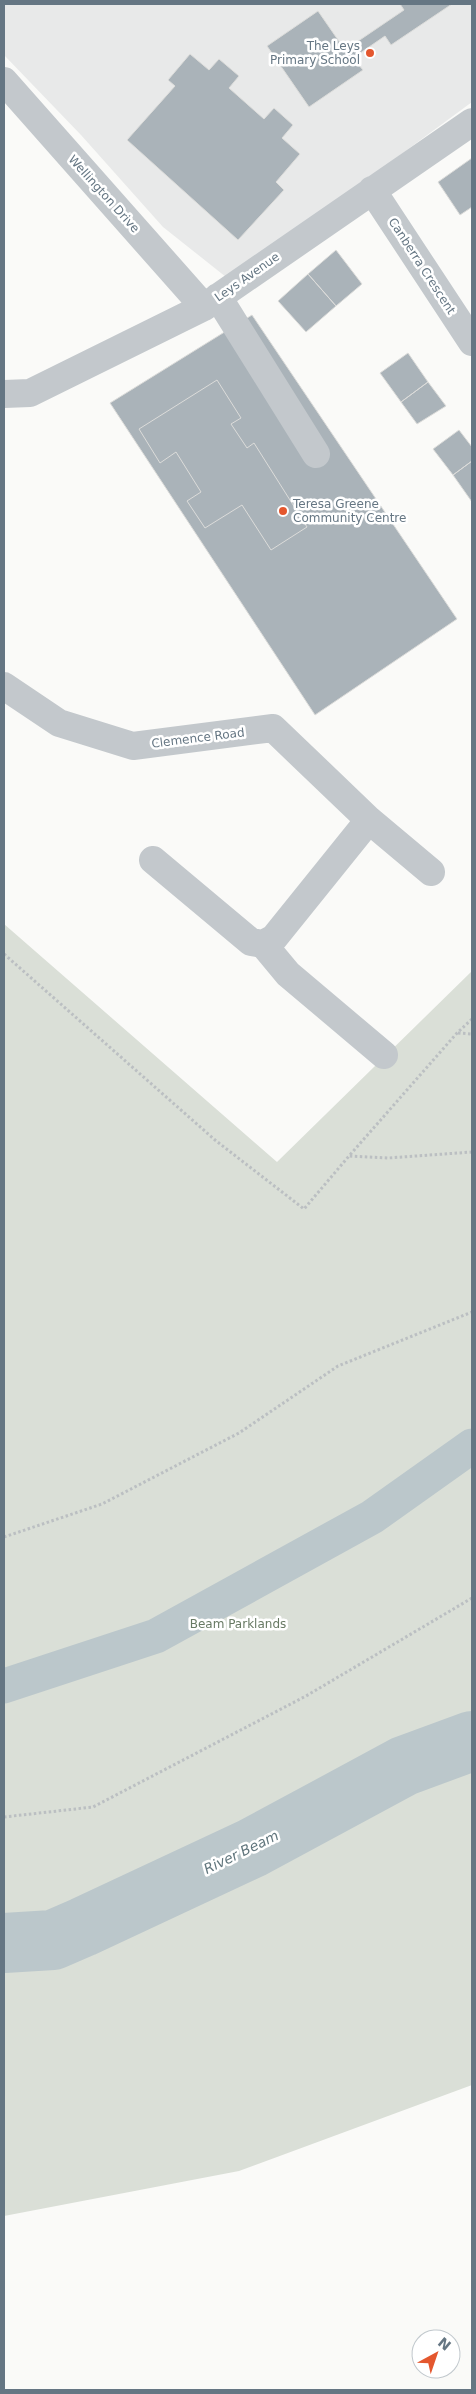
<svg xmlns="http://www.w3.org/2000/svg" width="476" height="2394" font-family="'DejaVu Sans',sans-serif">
  <rect width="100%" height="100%" fill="#fafaf8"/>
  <path fill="#e8e9e9" d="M4,4H472V102L358,186L226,277L163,227L81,135L4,55Z"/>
  <path fill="#dadfd7" d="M4,924L277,1162L472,971V2085L239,2171L4,2216Z"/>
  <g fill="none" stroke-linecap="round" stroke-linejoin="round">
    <path stroke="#bbc7cb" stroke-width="35" d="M4,1686L156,1636L372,1517L472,1446"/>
    <path stroke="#bbc7cb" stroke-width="60" d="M4,1943L53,1940L83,1927L252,1848L404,1766L472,1741"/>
  </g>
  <path fill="#aab3b9" stroke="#dcdcda" d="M400,4H452L391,45L385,36L353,58L363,70L309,107L267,46L318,11L345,50L404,10Z
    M190,54L209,70L219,59L239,76L229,88L264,119L274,108L293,125L282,138L300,154L276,182L284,190L238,240L127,140L175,86L168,80Z
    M472,158V207L460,215L438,182Z
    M336,250L362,284L336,306L308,274Z
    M308,274L336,306L306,332L278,301Z
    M252,315L457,619L315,715L110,403Z
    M408,353L428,382L401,402L380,373Z
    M217,380L241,418L231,424L247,448L254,443L307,527L271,550L242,505L205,528L187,501L201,492L176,452L160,463L139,429Z
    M428,382L446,406L417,424L401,402Z
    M459,430L472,447V461L453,475L433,449Z
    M472,461V502L453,475Z"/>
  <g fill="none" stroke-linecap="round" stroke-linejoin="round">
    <path stroke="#bbbfc2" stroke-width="3" stroke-dasharray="2.5 2.5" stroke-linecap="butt" d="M4,954L215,1140L304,1209L349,1156
      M472,1019L457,1033L349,1156L388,1158L472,1152
      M458,1033L472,1034
      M4,1537L102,1504L239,1433L338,1366L472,1312
      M4,1817L93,1807L306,1696L472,1598"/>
    <path stroke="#c3c8cc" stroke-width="28" d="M4,81L204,307
      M372,190L472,342
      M218,297L316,454
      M4,394L30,393L204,307L472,122
      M4,686L59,723L133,746L273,728L369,820L431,872
      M153,860L251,942L263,944L274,938L369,820
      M263,944L288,974L384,1055"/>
  </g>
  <g fill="#e4572e" stroke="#fff" stroke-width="2">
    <circle cx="370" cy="53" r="5"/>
    <circle cx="283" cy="511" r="5"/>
  </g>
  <g text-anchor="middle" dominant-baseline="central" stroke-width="5" stroke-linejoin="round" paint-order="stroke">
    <g font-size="12" fill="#657683" stroke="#fff" text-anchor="end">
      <text x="360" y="46">The Leys<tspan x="360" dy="14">Primary School</tspan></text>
      <text x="293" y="504" text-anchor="start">Teresa Greene<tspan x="293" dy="14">Community Centre</tspan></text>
    </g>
    <g font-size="12" fill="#657683" stroke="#fff">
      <text transform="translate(104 194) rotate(48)">Wellington Drive</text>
      <text transform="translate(422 266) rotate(57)">Canberra Crescent</text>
      <text transform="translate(247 277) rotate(-35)">Leys Avenue</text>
      <text transform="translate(198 738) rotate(-7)">Clemence Road</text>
    </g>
    <g font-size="12" fill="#687a64" stroke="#fff">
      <text x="238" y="1624">Beam Parklands</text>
    </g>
    <g font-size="14" font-style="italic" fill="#60757c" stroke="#fff">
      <text transform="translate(241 1852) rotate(-26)">River Beam</text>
    </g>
  </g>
  <rect width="476" height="2394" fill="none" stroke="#657683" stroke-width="10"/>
  <g transform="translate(436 2354) rotate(40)"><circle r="24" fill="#ffffff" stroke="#c1c8cd"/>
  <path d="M0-4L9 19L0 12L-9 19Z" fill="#e4572e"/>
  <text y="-8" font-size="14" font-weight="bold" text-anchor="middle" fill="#657683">N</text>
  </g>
</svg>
